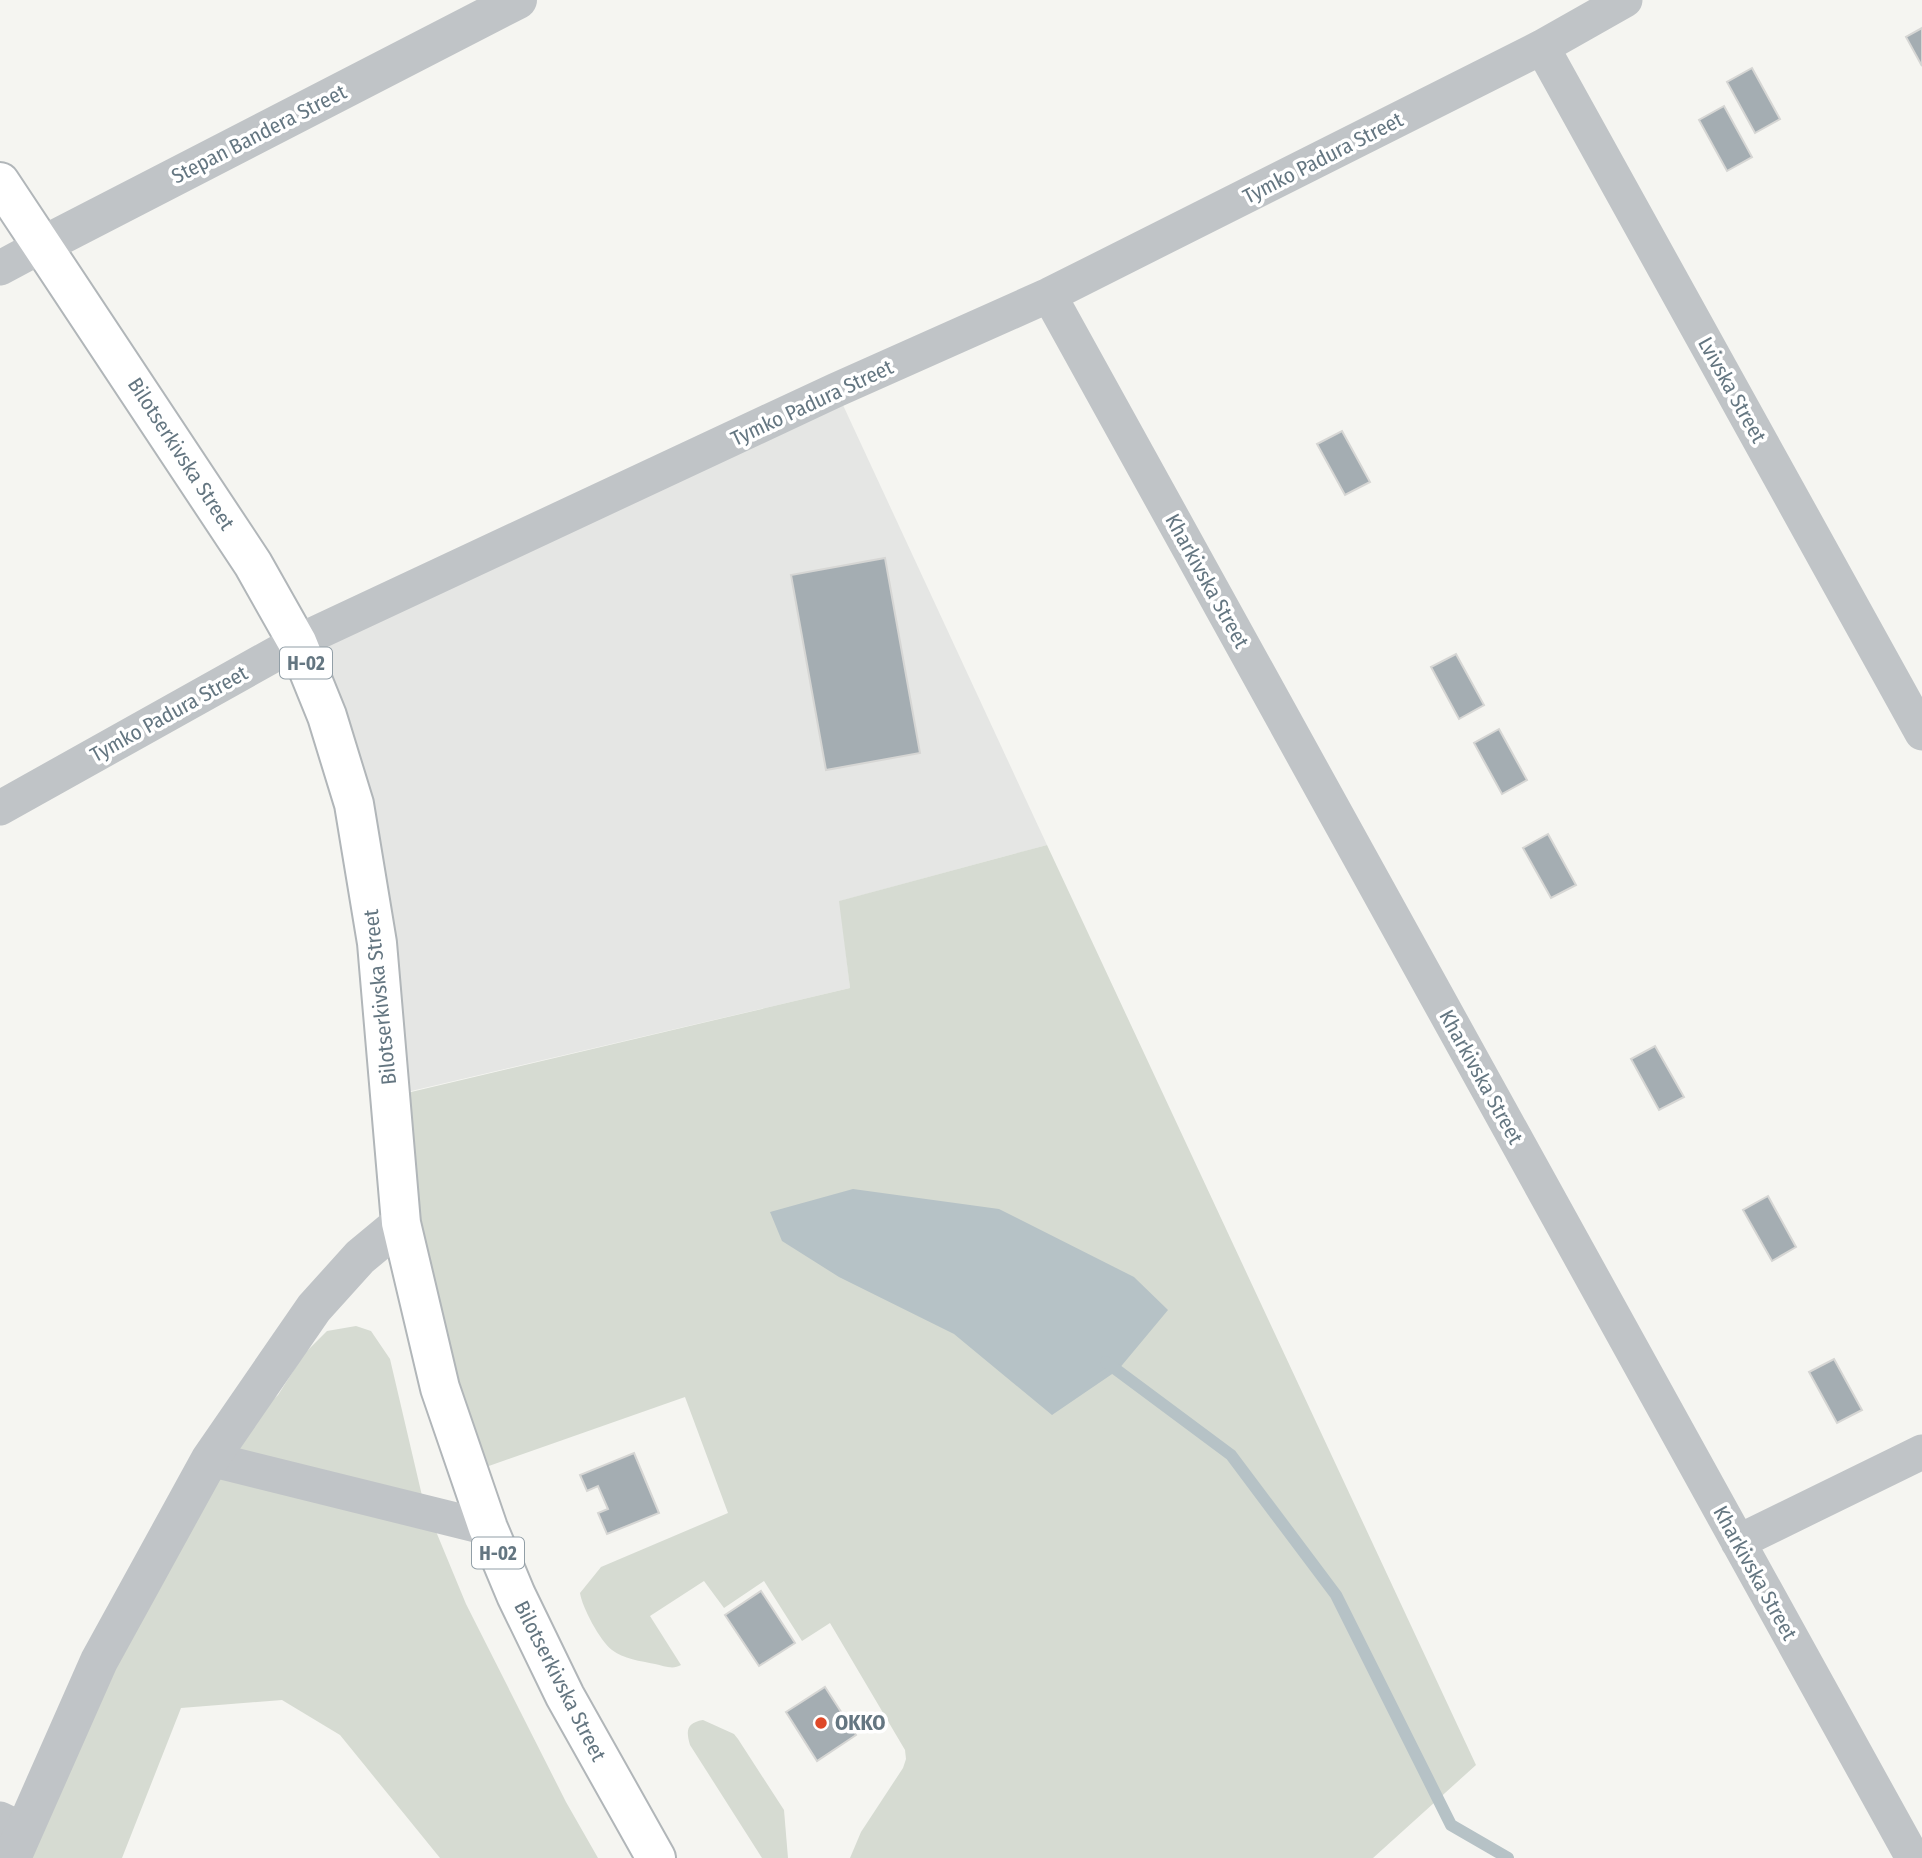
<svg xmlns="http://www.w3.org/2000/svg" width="1922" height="1858" font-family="'Fira Sans Condensed',sans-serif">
  <rect width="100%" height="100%" fill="#f5f5f1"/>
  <path fill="#e5e6e4" d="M836,390L1047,845L840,901L850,988L390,1096L377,943L297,642Z"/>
  <path fill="#d6dbd2" d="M1047,845L1476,1765L1373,1858H850L861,1832L903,1768L906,1759L905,1750L830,1623L802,1641L764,1581L724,1608L704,1581L650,1616L681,1665C673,1670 664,1666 655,1664C641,1661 623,1659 612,1650C600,1641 582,1607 580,1593L601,1567L728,1513L685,1397L469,1473L390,1097L850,988L839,901Z
    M356,1326L371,1331L390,1359L423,1500L466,1604L566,1802L598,1858H440L340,1735L282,1700L181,1708L122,1858H12L210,1459L278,1395L304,1354L327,1331Z
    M703,1720L734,1734L738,1739L784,1810L788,1858H762L690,1745C686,1731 686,1723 703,1720Z"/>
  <path fill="#b6c2c6" d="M853,1189L999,1209L1134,1277L1168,1310L1118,1370L1052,1415L954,1334L839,1277L782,1241L770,1212Z"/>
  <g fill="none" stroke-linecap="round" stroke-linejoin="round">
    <path stroke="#b6c2c6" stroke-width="12" d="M1106,1362L1231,1455L1336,1595L1451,1825L1508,1858"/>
  </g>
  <path fill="#a4adb2" stroke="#d6d6d4" stroke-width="2" d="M1922,28V66L1906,37Z
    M1752,68L1780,119L1755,133L1727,82Z
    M1724,106L1752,157L1727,171L1699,120Z
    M1342,431L1370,482L1345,495L1317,444Z
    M885,558L920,753L826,770L791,575Z
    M1456,654L1484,705L1459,719L1431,667Z
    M1499,729L1527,780L1502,794L1474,743Z
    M1548,834L1576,885L1551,898L1523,848Z
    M1655,1046L1684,1097L1659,1110L1631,1059Z
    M1768,1196L1796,1247L1772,1261L1743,1210Z
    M1834,1359L1862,1410L1837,1423L1809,1372Z
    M634,1453L659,1513L607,1534L598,1513L608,1509L598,1486L587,1491L580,1475Z
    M761,1591L795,1643L759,1666L725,1615Z
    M825,1687L856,1735L817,1761L786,1712Z"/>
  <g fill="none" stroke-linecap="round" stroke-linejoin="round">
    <g stroke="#b1b6b9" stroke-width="42">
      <path id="primary" d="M0,182L253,564L297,642L327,716L354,804L377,943L401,1223L440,1388L488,1528L516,1595L565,1696L656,1858"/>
    </g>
    <path stroke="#c0c4c7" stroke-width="35" d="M1542,47L1922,733
      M0,268L43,245
      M1049,295L1913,1858
      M0,808L297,642L836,390L1049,295L1542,47L1625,0
      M210,1459L488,1528
      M1738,1542L1922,1452
      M0,1819L23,1830"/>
    <path stroke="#c0c4c7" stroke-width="38" d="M43,245L518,0
      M12,1858L99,1661L210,1459L314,1308L360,1257L401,1223"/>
    <use href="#primary" stroke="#fff" stroke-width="38"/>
  </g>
  <circle fill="#de4828" stroke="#fff" stroke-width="2.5" cx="821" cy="1723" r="7"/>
  <g text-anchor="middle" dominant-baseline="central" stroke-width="7" stroke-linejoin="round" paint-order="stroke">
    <g fill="#fff" stroke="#929fa7" stroke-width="2">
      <rect x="280" y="647.5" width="52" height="31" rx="5"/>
      <rect x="472" y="1537.5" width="52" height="31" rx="5"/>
    </g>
    <g font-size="19" font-weight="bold" fill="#647681">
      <text x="306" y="663">Н-02</text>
      <text x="498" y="1553">Н-02</text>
    </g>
    <g font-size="21" fill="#647681" stroke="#fff">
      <text transform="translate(259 134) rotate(-27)">Stepan Bandera Street</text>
      <text transform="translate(1323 158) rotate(-27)">Tymko Padura Street</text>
      <text transform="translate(1732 390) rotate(61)">Lvivska Street</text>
      <text transform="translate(812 403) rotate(-25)">Tymko Padura Street</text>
      <text transform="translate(181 454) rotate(57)">Bilotserkivska Street</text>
      <text transform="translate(1207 581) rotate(61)">Kharkivska Street</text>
      <text transform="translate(169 714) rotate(-29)">Tymko Padura Street</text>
      <text transform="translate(380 997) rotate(-96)">Bilotserkivska Street</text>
      <text transform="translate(1481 1077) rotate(61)">Kharkivska Street</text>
      <text transform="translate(1755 1573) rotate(61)">Kharkivska Street</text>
      <text transform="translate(560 1681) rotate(63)">Bilotserkivska Street</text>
    </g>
    <g font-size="21" font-weight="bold" fill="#647681" stroke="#fff" text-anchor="start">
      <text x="835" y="1723">OKKO</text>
    </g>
  </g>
</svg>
